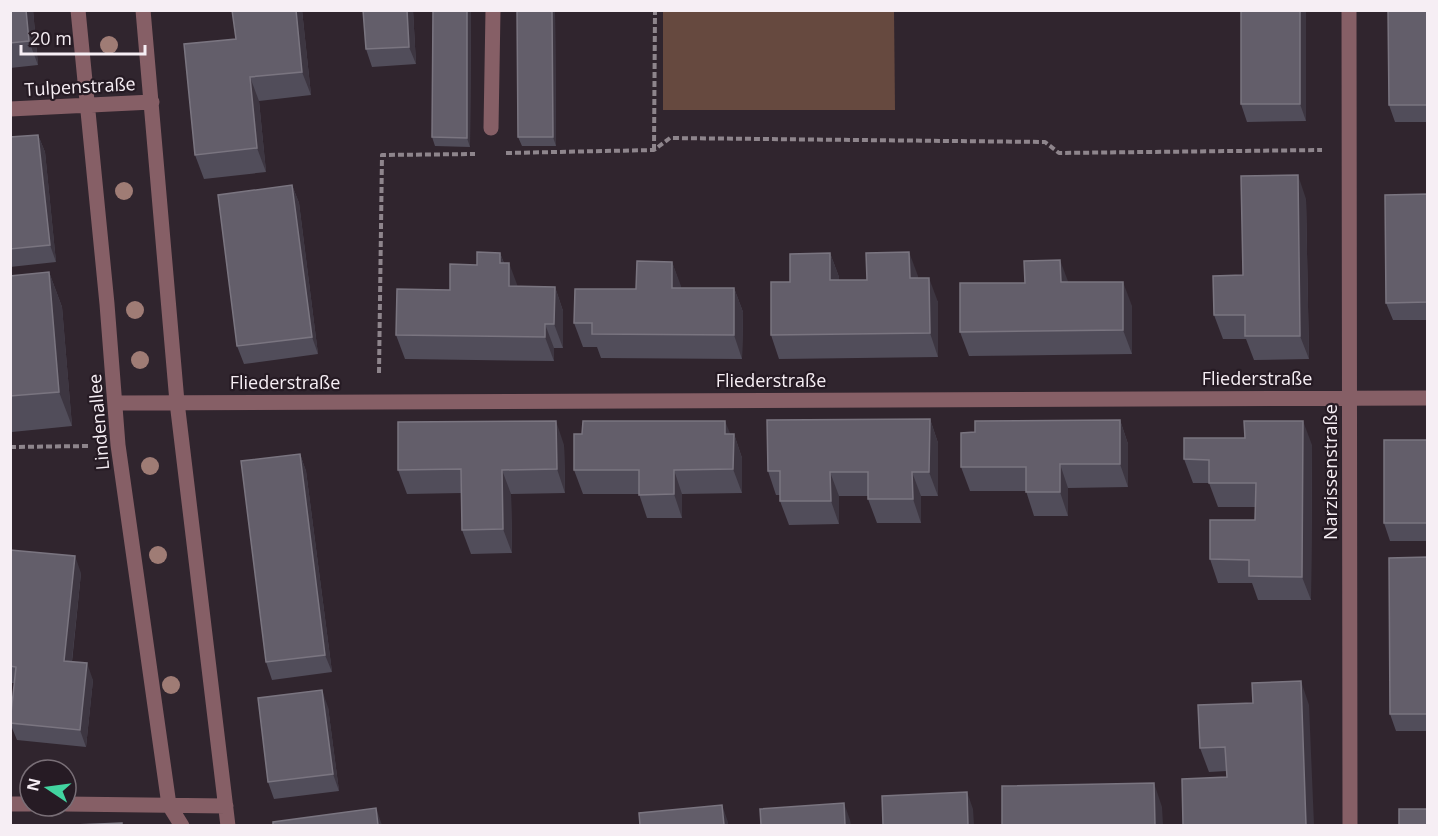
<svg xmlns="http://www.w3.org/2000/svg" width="1438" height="836" font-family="'Open Sans',sans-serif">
  <rect width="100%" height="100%" fill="#30252e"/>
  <path fill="#66493f" d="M663,11H894L895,110H663Z"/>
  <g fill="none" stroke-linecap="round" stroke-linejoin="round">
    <path stroke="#8e858c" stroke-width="4" stroke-dasharray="6 3" stroke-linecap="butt" d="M654,150L655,10
      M506,153L654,150L670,138L1045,142L1059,153L1322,150
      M379,373L382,155L475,154
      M10,447L91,446"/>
    <path stroke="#865f66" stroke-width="15" d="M78,10L107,304L118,445L169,805L182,826
      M143,10L177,402L228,826
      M1349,10L1350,826
      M10,109L152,102
      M491,128L493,10
      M115,403L1428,398
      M10,804H30
      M66,804L226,806"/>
  </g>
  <g fill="#9f7c75">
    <circle cx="109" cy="45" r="9"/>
    <circle cx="124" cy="191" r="9"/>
    <circle cx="135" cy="310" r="9"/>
    <circle cx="140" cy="360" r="9"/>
    <circle cx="150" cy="466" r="9"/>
    <circle cx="158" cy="555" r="9"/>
    <circle cx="171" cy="685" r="9"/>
  </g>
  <path fill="#514d5a" d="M10,10H33L38,65L10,68Z
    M302,10L311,95L259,101L266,172L204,179L195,155L236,39Z
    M413,10L416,64L372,67L366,49Z
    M433,10H471L470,147L435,146L432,137Z
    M517,10H555L556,146H522L518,137Z
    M1241,10H1305L1306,121L1247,122L1241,104Z
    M1428,10V122H1395L1389,105Z
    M38,135L45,152L56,262L10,267V137Z
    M292,185L299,203L318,354L244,364L237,346Z
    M1428,194V320H1393L1386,303Z
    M1306,199L1309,359L1254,360L1246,339H1223L1214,315L1243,275Z
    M500,253L504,263L517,286L555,287L563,311V348H554V361L405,359L396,335L450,290L477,265Z
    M830,253L839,277V280H867L918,276V278L938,302V357L779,359L771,335L790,282Z
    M672,262L681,288H734L743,312L742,359L601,358L597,347H583L574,323L636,289Z
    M49,272L62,307L72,426L12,432L10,427V276Z
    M1068,282L1132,306V354L969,356L960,332Z
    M930,419L938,443V496H921V523H877L868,499V496H839V524L789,525L780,501V495H776L768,471Z
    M1120,420L1128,444V487L1068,488V516H1034L1026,491H970L961,467L975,432Z
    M730,434H734L742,458V493L682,494V518H647L639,494H583L574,470Z
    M1428,440V541H1390L1384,523Z
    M564,445L565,493L511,494L512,553L471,554L462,530V493L407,494L398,470Z
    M1312,445L1311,600H1258L1252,583H1218L1210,559L1255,520V507H1218L1209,483H1193L1184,459Z
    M300,454L306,471L332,672L272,680L266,662Z
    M10,550L81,573L72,662L93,680L86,747L17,740L10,723L15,683H10Z
    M1428,557V731H1396L1390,714Z
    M1309,705L1227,777V771L1209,772L1200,748Z
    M328,707L339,791L274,799L268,782Z"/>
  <path fill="#3d3641" d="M26,10H33L38,65L29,41Z
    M296,10H302L311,95L302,72Z
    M407,10H413L416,64L409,47Z
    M467,10H471L470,147L467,138Z
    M552,10H555L556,146L553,137Z
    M1300,10H1305L1306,12V121L1300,104Z
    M250,77L259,101L266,172L257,148Z
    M38,135L45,152L56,262L50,245Z
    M1298,175L1306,199L1309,359L1300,336Z
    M292,185L299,203L318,354L312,337Z
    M909,252L918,276V302L910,278Z
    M500,253L509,277L500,263Z
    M830,253L839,277V304L830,280Z
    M1060,260L1069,284L1061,282Z
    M672,262L681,286L680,312L672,288Z
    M509,263L518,287L509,286Z
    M49,272L62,307L72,426L59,392Z
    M929,278L938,302V357L930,333Z
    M1123,282L1132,306V354L1123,330Z
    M555,287L563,311V348L554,324Z
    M734,288L743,312L742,359L734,335Z
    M545,324L554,348V361L545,337Z
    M930,419L938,443V496L929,472Z
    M1120,420L1128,444V487L1120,464Z
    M556,421L564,445L565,493L557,469Z
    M725,421L734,443V434L742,458V493L733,469L725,434Z
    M1303,421L1312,445L1311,600L1302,577Z
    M300,454L306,471L332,672L325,655Z
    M1060,464L1068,488V516L1060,492Z
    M502,470L511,494L512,553L503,529Z
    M674,470L682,494V518L674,494Z
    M830,472L839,496V524L831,501Z
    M912,472L921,496V523L913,499Z
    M75,556L81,573L70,678L64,661Z
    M87,663L93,680L86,747L80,730Z
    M1301,681L1309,705L1314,825H1306Z
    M322,690L328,707L339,791L333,774Z
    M1154,783L1162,807L1163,825H1155Z
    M967,792L973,809L974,825H968Z
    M844,803L850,820L851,825H845Z
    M722,805L728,822V825H724Z
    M376,808L382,825H378Z"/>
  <path fill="#635e6a" stroke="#7a7580" stroke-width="1.5" d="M10,10H26L29,41L10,43Z
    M232,10H296L302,72L250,77L257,148L195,155L184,44L236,39Z
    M363,10H407L409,47L366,49Z
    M433,10H467V138L432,137Z
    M517,10H552L553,137H518Z
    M1241,10H1300V104H1241Z
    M1388,10H1428V105H1389Z
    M38,135L50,245L10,249V137Z
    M1298,175L1300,336H1245V315H1214L1213,276L1243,275L1241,176Z
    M292,185L312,337L237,346L218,195Z
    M1428,194V302L1386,303L1385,195Z
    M477,252L500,253V263H509V286L555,287L554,324H545V337L396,335L397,289L450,290V264L477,265Z
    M909,252L910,278H929L930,333L771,335V282H790V254L830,253V280H867L866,253Z
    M1060,260L1061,282H1123V330L960,332V283H1025L1024,261Z
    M637,261L672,262V288H734V335L592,334V323H574L575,289H636Z
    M49,272L59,392L10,396V276Z
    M930,419L929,472H912L913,499H868V472H830L831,501H780V471H768L767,420Z
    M1120,420V464H1060V492H1026V467H961V433L975,432V421Z
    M556,421L557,469L502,470L503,529L462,530L461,469L398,470V422Z
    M583,421H725V434H734L733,469L674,470V494L639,495V470H574V434H582Z
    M1244,421H1303L1302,577L1249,576V560L1210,559V520H1255L1256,483H1209V460L1184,459V438H1245Z
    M1384,440H1428V523H1384Z
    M300,454L325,655L266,662L241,461Z
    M10,550L75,556L64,661L87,663L80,730L10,723L16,667L10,666Z
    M1428,557V714H1390L1389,558Z
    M1301,681L1306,825H1183L1182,779L1227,777L1225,747L1200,748L1198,705L1253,703L1252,683Z
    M322,690L333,774L268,782L258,698Z
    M1154,783L1155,825H1002V786Z
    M967,792L968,825H883L882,796Z
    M844,803L845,825H761L760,809Z
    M722,805L724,825H640L639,813Z
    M376,808L378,825H273V822Z
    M1399,809H1428V825H1399Z
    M122,823V825H74Z"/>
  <g text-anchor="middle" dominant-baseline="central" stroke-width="4.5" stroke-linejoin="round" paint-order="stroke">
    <g font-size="18" fill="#f6eef4" stroke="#261b24">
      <text transform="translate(80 86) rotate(-3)">Tulpenstraße</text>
      <text x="1257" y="378">Fliederstraße</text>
      <text x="771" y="380">Fliederstraße</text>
      <text x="285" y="382">Fliederstraße</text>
      <text transform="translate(98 422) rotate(-95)">Lindenallee</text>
      <text transform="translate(1330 472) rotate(-90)">Narzissenstraße</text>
    </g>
  </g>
  <rect width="1438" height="836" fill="none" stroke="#f6eef4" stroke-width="24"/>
  <g transform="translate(48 788) rotate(283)"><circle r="28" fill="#261b24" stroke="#796f77" stroke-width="1.5"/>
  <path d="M0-4.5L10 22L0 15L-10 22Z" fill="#42d4a0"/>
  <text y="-9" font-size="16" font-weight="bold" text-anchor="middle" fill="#f6eef4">N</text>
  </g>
  <path d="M21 45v9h124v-9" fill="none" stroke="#f6eef4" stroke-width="3"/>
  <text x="30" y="45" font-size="18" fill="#f6eef4" stroke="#261b24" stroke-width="4.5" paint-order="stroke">20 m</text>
</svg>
